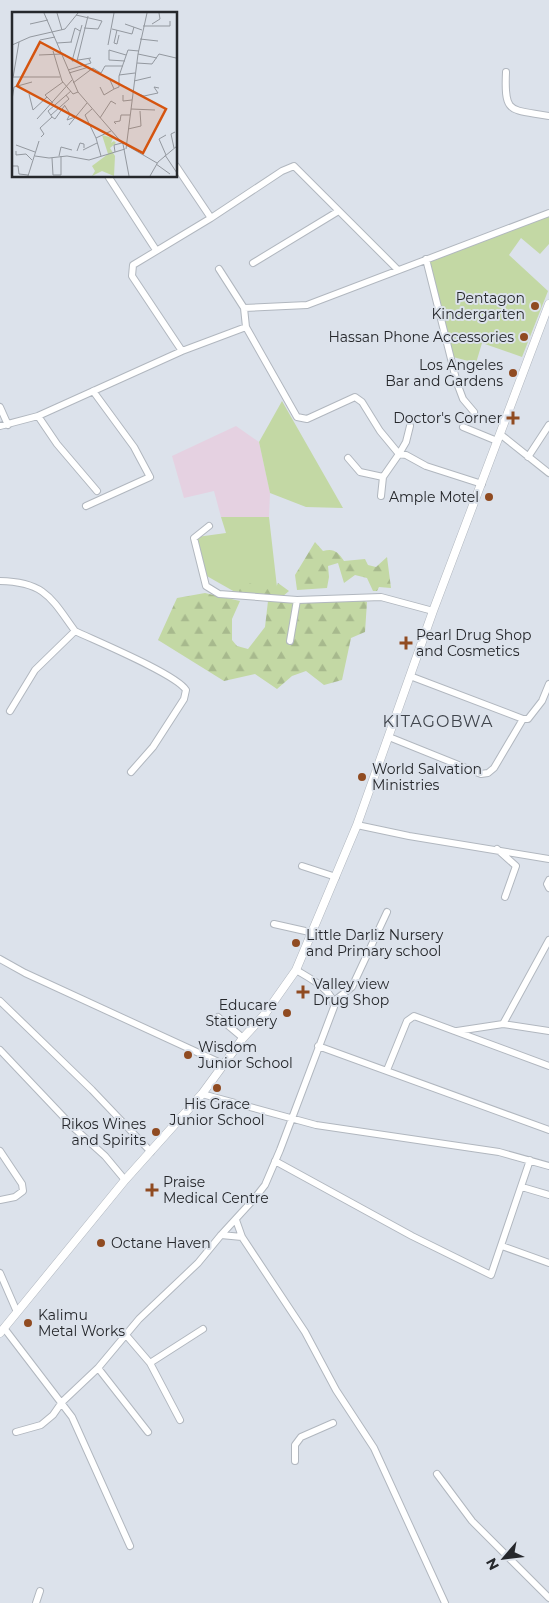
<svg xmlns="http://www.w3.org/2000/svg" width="549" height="1603" font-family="Montserrat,sans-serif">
  <defs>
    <pattern id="forest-firs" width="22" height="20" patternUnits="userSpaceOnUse" patternTransform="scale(1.25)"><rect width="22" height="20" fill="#c3d8a4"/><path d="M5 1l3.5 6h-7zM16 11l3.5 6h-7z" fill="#a7b98d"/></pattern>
  </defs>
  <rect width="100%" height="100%" fill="#dce2eb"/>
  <path fill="#e5d1e1" d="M236,426L259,442L270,493L269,517H221L214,491L184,498L172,456Z"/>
  <path fill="#c3d8a4" d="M549,211V244L540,254L521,238L509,255L548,291L522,357L482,343L476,363L453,357L427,257Z
    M282,401L343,508L306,507L270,493L259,442Z
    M221,517H269L278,596L235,592L205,575L197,537L226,533Z"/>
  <path fill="url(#forest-firs)" d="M315,542L323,551C334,548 338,552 344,561L365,559L368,565L376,567L387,557L391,588L379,587L377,591H373L367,578L355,575L344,583L338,563L328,566L329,577L327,588L297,590L295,575Z
    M245,581L263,589H275L278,583L289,591L282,597L239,592V586Z
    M205,593L240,601L232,619V640L237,646L248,649L265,627L268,601L360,599L367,602L365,632L351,638L342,680L324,685L306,671L292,676L277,689L255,674L224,681L158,640L177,598Z"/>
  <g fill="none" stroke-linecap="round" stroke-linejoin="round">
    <g stroke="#b1b7bf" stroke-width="8">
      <path id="minor" d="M506,72C504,115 510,109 549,116
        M176,166L211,218
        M108,176L156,250
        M426,259L457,383L463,399L474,412
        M253,263L337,212
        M219,269L244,308
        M246,327L297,417L307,419L355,397L362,402L380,431L399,454L406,442L410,426
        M182,351L132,276L133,265L211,218L282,171L294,166L398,270
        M0,407L8,425
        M38,416L57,444L97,491
        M0,426L38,416L182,351L246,327L244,308L307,305L549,213
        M463,427L497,441
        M500,434L549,473
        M528,457L549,425
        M348,458L360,472L383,477
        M381,496L383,477L399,454L406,455L426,466L482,484
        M86,506L150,477L134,447L93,391
        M209,526L194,538L206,586L219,594L297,600L381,597L433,611
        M0,581C45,582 51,598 75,631L35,670L10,711
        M75,631C96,641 176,674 186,690L184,699L153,747L131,772
        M290,641L297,600
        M410,676L523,719
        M389,737L481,774L488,773L494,768L523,719H528L542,701L549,684
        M357,825L409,836L549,859
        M497,849L516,866L505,897
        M302,866L336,877
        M549,880L547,884L549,888
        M274,924L314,933
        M0,959L25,973L225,1065
        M0,1001L92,1090L151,1152
        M334,1001L352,987L387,912
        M218,1017L243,1038
        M503,1024L549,940
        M457,1031L503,1024L549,1031
        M318,1046L549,1130
        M0,1050L74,1128L105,1156L125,1180
        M387,1070L407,1021L414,1016L549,1066
        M202,1094L316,1125L499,1152L549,1166
        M0,1151L22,1184L23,1191L15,1197L0,1200
        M275,1161L412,1236L491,1275L530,1160
        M522,1187L549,1195
        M236,1220L242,1237L305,1332L336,1390L374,1448L445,1603
        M221,1235L242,1237
        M502,1246L549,1263
        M0,1273L17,1312
        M4,1328L72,1417L130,1546
        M126,1335L150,1363L180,1420
        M150,1363L203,1329
        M98,1368L148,1432
        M16,1432L41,1425L53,1415L62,1402L98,1368L139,1319L198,1263L221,1235L254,1199L265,1185L280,1150L334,1007C334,990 309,978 296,970
        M295,1461V1445L301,1437L333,1423
        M437,1474L472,1521L549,1598
        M36,1603L40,1591"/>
    </g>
    <g stroke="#b1b7bf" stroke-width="9">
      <path id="tertiary" d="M0,1333L125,1180L202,1094L243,1038L265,1014L296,970L357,825L433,611L549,304"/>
    </g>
    <use href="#minor" stroke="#fff" stroke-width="6"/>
    <use href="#tertiary" stroke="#fff" stroke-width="8"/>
  </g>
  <g fill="#904b21" stroke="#dce2eb" stroke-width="2">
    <circle cx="535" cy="306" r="5"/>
    <circle cx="524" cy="337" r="5"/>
    <circle cx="513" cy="373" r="5"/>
    <path d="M510.5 410.5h5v5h5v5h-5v5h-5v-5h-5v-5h5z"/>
    <circle cx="489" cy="497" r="5"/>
    <path d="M403.5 635.5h5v5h5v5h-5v5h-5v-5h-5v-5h5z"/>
    <circle cx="362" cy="777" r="5"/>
    <circle cx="296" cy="943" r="5"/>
    <path d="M300.5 984.5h5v5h5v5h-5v5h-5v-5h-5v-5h5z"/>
    <circle cx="287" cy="1013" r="5"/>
    <circle cx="188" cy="1055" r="5"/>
    <circle cx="217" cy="1088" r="5"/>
    <circle cx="156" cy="1132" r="5"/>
    <path d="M149.5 1182.5h5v5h5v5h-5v5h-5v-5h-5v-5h5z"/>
    <circle cx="101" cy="1243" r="5"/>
    <circle cx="28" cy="1323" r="5"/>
  </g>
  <g text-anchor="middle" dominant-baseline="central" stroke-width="4" stroke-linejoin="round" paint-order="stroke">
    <g font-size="14" fill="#26282c" stroke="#dce2eb" text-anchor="start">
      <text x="525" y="298" text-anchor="end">Pentagon<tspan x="525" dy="16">Kindergarten</tspan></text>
      <text x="514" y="337" text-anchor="end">Hassan Phone Accessories</text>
      <text x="503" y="365" text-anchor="end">Los Angeles<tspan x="503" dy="16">Bar and Gardens</tspan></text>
      <text x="502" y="418" text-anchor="end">Doctor's Corner</text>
      <text x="479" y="497" text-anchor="end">Ample Motel</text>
      <text x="416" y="635">Pearl Drug Shop<tspan x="416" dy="16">and Cosmetics</tspan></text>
      <text x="372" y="769">World Salvation<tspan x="372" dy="16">Ministries</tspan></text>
      <text x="306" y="935">Little Darliz Nursery<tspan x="306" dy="16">and Primary school</tspan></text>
      <text x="313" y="984">Valley view<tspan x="313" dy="16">Drug Shop</tspan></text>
      <text x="277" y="1005" text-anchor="end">Educare<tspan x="277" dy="16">Stationery</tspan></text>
      <text x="198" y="1047">Wisdom<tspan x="198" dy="16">Junior School</tspan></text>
      <text x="217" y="1104" text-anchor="middle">His Grace<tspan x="217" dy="16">Junior School</tspan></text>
      <text x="146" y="1124" text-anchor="end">Rikos Wines<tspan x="146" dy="16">and Spirits</tspan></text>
      <text x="163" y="1182">Praise<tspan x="163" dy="16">Medical Centre</tspan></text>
      <text x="111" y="1243">Octane Haven</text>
      <text x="38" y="1315">Kalimu<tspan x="38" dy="16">Metal Works</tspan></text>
    </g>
    <g font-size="16" letter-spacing="1" fill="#40454c" stroke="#dce2eb">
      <text x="438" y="721">KITAGOBWA</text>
    </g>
  </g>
  <g transform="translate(12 12)">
    <rect width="165" height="165" fill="#dce2eb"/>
    <path d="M90,123L101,126L99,131L102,129L104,131L98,136L103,144L102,164L90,159L80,164L83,159L80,154L96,142Z" fill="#c3d8a4"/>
    <path fill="none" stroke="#93989f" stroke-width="1" d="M32,1L66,80L111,132L117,164M45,1L50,18M64,3L90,9L86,17L72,16M18,12L36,8M113,12L130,18M140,12L148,7L147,1M70,13L60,49L79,46M131,14H158V9M100,17L120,22L122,15M105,18L102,31L105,32L107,23M128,27L146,29M28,28L43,25M59,30L63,16L68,19M45,31L60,30M0,33L18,25L53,17L66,1M96,33L102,1M41,39L50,69L61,82L66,80M126,42L145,46M27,43L50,42M65,49L76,4M113,49L97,48V38L114,43M125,51L140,52L147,42L164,46M56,58L79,51L77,47M57,61L77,55M107,63L123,61M2,65H48M1,66L7,30M98,68L102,77L107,75V64L116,38L127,39M122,69L139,65M61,71L81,56L89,61L93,54H111M88,75L92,83L102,77M121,80L132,84L146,81L142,75L147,76M17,82L21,98L35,85M111,83V89L120,88M0,88L2,75L20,70M41,91L33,83L51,70M53,94L58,102L55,108L63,105M80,97L73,103L84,126M119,97L143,98M39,103L57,87L54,83M40,105L43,107L53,93M88,106L99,89L104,92M25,107L60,68M104,112L102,110L108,109L109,103H118M57,113L75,91M116,117L129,114L128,99M154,123L147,127L154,143M29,125L32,122L28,116L40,105L36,99L59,79M4,133L23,140M114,133L145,151M162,136L159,122L163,120M114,137L126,42L135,1M71,138L85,131M4,139V143L14,142L20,148M65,139L68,131L72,132V136M103,140L102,133L110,131M153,143L165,161M23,144L37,146L55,144L77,148L113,137M47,144L49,135L60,138M89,144L84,126L99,119M40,146L41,163H49V144M144,152L158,162M0,154H6L7,162L16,163M16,164L27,129M138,164L146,150L165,134"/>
    <path fill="#d5540f" fill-opacity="0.15" stroke="#d5540f" stroke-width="2.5" d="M28,30L154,97L131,141L5,74Z"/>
    <rect width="165" height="165" fill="none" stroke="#26282c" stroke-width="2.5"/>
  </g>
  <g transform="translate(504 1558) rotate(242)" stroke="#dce2eb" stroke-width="4" paint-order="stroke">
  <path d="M0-4L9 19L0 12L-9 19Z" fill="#26282c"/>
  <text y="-8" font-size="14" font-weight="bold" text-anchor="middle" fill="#26282c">N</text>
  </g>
</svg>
